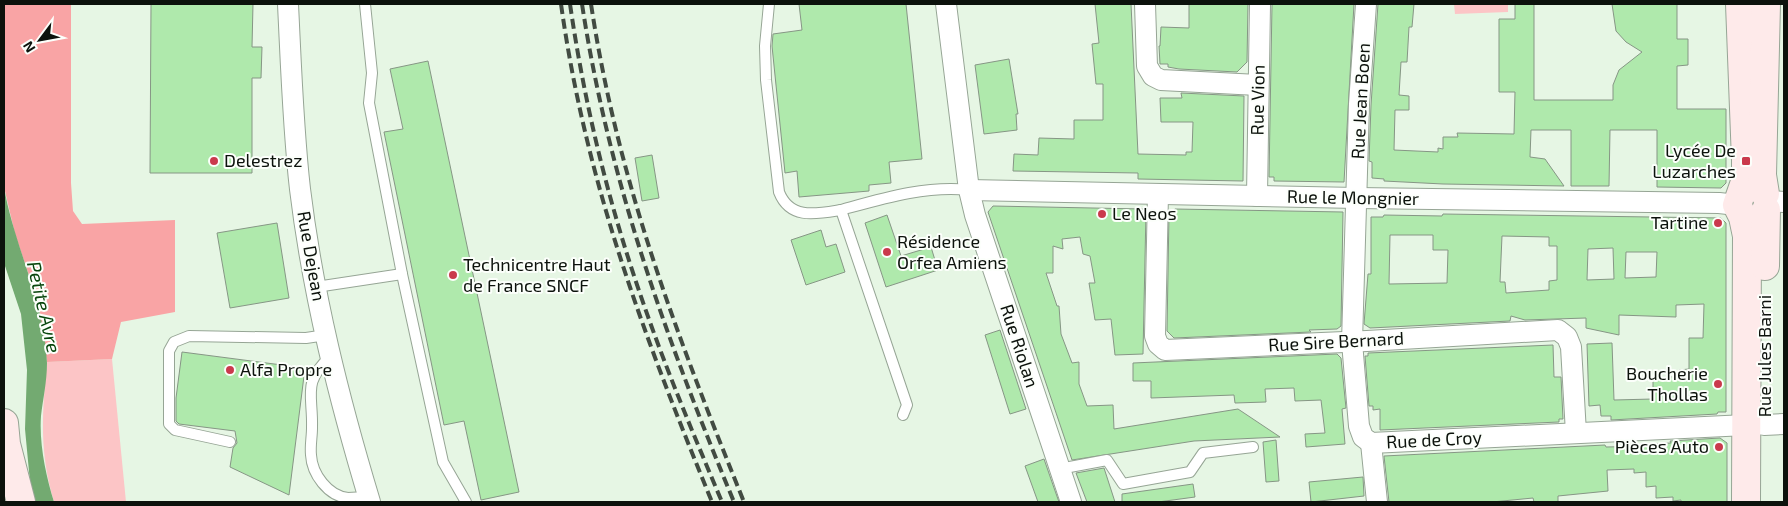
<svg xmlns="http://www.w3.org/2000/svg" width="1788" height="506" font-family="'Exo 2',sans-serif">
<style>
.green{fill:#fcc5c6}
.forest{fill:#f9a4a5}
.water{fill:#73aa71}
.building{fill:#afe9ac;stroke:#869685;fill-rule:evenodd}
.lines{fill:none;stroke-linecap:round;stroke-linejoin:round}
.lane-casing{stroke:#96a595;stroke-width:12}
.street-casing{stroke:#96a595;stroke-width:22}
.secondary-casing{stroke:#96a595;stroke-width:30}
.lane{stroke:#fff;stroke-width:10}
.street{stroke:#fff;stroke-width:20}
.secondary{stroke:#feeaea;stroke-width:28}
.rail{stroke:#424b42;stroke-width:4;stroke-dasharray:10 5;stroke-linecap:butt}
.poi-dot{fill:#ca3a4c;stroke:#fcfffb;stroke-width:2}
.labels{text-anchor:middle;stroke-width:4;stroke-linejoin:round;paint-order:stroke}
.street-label{font-size:18px;fill:#0c120c;stroke:#fcfffb}
.poi-label{font-size:18px;fill:#0c120c;stroke:#fcfffb;text-anchor:start}
.water-label{font-size:19px;font-style:italic;fill:#08460d;stroke:#fcfffb}
</style>
<rect width="100%" height="100%" fill="#e6f6e4"/>
<g class="green">
<polygon points="1454,4 1508,4 1508,12 1455,14"/>
<path d="M112,359l14,143h-72c-15,-50 -12,-89 -7,-140z"/>
</g>
<polygon class="forest" points="4,4 71,4 71,183 73,211 82,224 175,220 175,312 121,322 112,359 47,362 38,302 15,234 4,187"/>
<path class="water" d="M4,187c10,59 41,115 43,176 0,18 -4,36 -6,53 -2,28 5,60 13,86h-19l-5,-20 -5,-53 2,-59 -6,-56 -17,-51z"/>
<g class="building">
<polygon points="151,4 253,4 252,47 262,47 261,78 252,78 252,173 150,173"/>
<polygon points="799,4 906,4 922,159 889,162 891,183 869,185 869,191 799,197 797,171 785,173 772,46 773,34 802,30"/>
<polygon points="1095,4 1131,4 1138,154 1186,155 1186,152 1192,152 1193,122 1161,122 1160,98 1182,98 1181,93 1244,96 1243,181 1138,179 1138,173 1013,171 1014,154 1038,155 1039,138 1074,139 1074,120 1103,120 1103,84 1096,84 1092,44 1099,43"/>
<polygon points="1189,4 1248,4 1247,62 1237,72 1179,69 1168,67 1168,64 1160,64 1159,46 1160,46 1161,27 1189,28"/>
<polygon points="1272,4 1354,4 1344,182 1274,181 1274,177 1269,177"/>
<polygon points="1378,4 1414,4 1412,27 1409,27 1407,62 1401,62 1399,95 1409,96 1409,110 1395,110 1394,150 1438,152 1438,148 1443,149 1443,137 1458,137 1457,133 1514,134 1515,92 1499,92 1499,19 1515,19 1515,4 1534,4 1534,100 1613,100 1613,85 1619,70 1642,52 1626,42 1616,31 1612,4 1677,4 1677,39 1688,39 1688,65 1677,66 1677,109 1726,109 1726,183 1721,188 1657,187 1657,130 1610,130 1609,186 1571,186 1571,130 1531,130 1530,157 1545,159 1564,186 1443,184 1384,181 1384,179 1372,178 1372,162 1369,161 1371,105"/>
<polygon points="1009,59 1018,114 1016,114 1017,130 984,134 975,65"/>
<polygon points="428,61 519,492 481,500 464,421 444,425 384,132 403,129 390,69"/>
<polygon points="652,155 659,198 642,201 635,158"/>
<polygon points="993,206 1143,209 1146,211 1143,354 1115,355 1111,319 1095,320 1089,283 1095,283 1090,256 1083,254 1080,237 1062,239 1063,249 1053,246 1053,273 1046,273 1057,306 1059,306 1061,334 1072,363 1079,362 1079,384 1087,406 1113,405 1114,429 1238,409 1280,437 1194,441 1072,460 988,212"/>
<polygon points="1175,209 1343,212 1341,326 1337,329 1309,330 1311,332 1174,338 1167,331 1169,214"/>
<path d="M1443,214l278,4 5,5v189h-8l-1,2 -106,6v-4h-10l-1,-11 -11,1 -2,-62 25,-1 2,57 39,-1v-20l26,-3v-6l10,-1v-31h14l1,-34 -28,1v12l-57,-2v20l-33,-7v-10l-61,2 -14,-4 -1,5 -140,7 -6,-4 4,-50h3v-57h12l1,-2 58,1zM1390,235h43v15h15l-1,33 -58,1zM1502,236l47,1v9h8v34l-8,1v9l-43,3 -1,-11h-5zM1613,248l1,31 -27,1 1,-31zM1626,252h31l-1,25 -31,1z"/>
<polygon points="887,215 901,256 931,247 938,270 886,287 865,223"/>
<polygon points="277,223 289,298 230,308 217,233"/>
<polygon points="821,230 826,247 836,244 845,272 806,285 791,240"/>
<polygon points="1000,330 1026,409 1010,414 985,335"/>
<polygon points="1553,345 1554,377 1561,377 1563,419 1559,419 1559,422 1380,430 1380,409 1373,410 1373,406 1369,406 1365,356 1368,356 1368,353"/>
<polygon points="182,352 305,368 289,495 230,467 233,448 237,443 235,431 179,424 176,421 176,398"/>
<polygon points="1337,354 1341,358 1346,408 1342,409 1345,444 1306,447 1305,434 1325,433 1321,400 1295,401 1294,388 1265,389 1266,402 1235,403 1234,395 1151,398 1151,381 1133,381 1133,363"/>
<polygon points="1720,438 1727,443 1727,502 1681,502 1681,500 1673,501 1673,497 1656,498 1656,486 1646,487 1646,472 1634,473 1634,469 1607,470 1608,491 1558,496 1558,502 1534,502 1533,498 1492,502 1389,502 1384,456 1605,445 1606,447 1652,446 1651,444 1671,443 1670,441"/>
<polygon points="1276,440 1279,481 1266,482 1263,442"/>
<polygon points="1044,459 1053,485 1059,502 1038,502 1025,466"/>
<polygon points="1104,468 1115,502 1087,502 1076,473"/>
<polygon points="1363,477 1364,496 1311,502 1309,482"/>
<polygon points="1193,484 1195,497 1158,502 1122,502 1122,494"/>
</g>
<g class="lines">
<g class="lane-casing">
<g id="lane">
<polyline points="365,4 372,73 369,103 402,274 443,462 466,502"/>
<path d="M769,4l-4,42 1,34 13,112c11,28 37,22 62,18"/>
<polyline points="316,287 402,274"/>
<path d="M330,357c-28,26 -17,37 -18,71 0,9 -2,18 -1,27 1,19 17,41 37,43 7,0 14,-1 20,-2"/>
<path d="M903,415l4,-10 -66,-195c40,-11 85,-25 128,-20"/>
<polyline points="230,442 175,430 169,424 169,351 174,342 189,336 306,338 326,335"/>
<polyline points="1059,469 1107,460 1123,484 1190,472 1203,453 1253,447"/>
</g>
</g>
<g class="street-casing">
<g id="street">
<path d="M288,4c3,61 5,124 12,185 13,107 39,210 70,313"/>
<polyline points="946,4 969,190 975,215 1071,502"/>
<polyline points="1145,4 1147,66 1153,76 1161,80 1258,85"/>
<polyline points="1366,4 1359,104 1352,342 1359,426 1363,437 1371,443 1746,425"/>
<polyline points="969,190 1357,198 1719,203 1737,205"/>
<polyline points="1158,194 1155,336 1158,344 1165,350 1367,341 1558,330 1567,337 1571,347 1576,433"/>
<polyline points="1257,196 1260,4"/>
<polyline points="1768,201 1784,202"/>
<polyline points="1764,425 1784,424"/>
<polyline points="1371,443 1377,502"/>
</g>
</g>
<g class="secondary-casing">
<g id="secondary">
<polyline points="1740,4 1746,161 1746,179 1737,205 1743,217 1747,236 1746,502"/>
<polyline points="1765,194 1762,175 1766,4"/>
<polyline points="1765,266 1766,210"/>
<polyline points="4,423 6,444 21,502"/>
</g>
</g>
<use href="#lane" class="lane"/>
<use href="#street" class="street"/>
<use href="#secondary" class="secondary"/>
<g class="rail">
<path d="M561,4c25,179 83,332 151,498"/>
<path d="M570,4c15,104 40,205 75,304 23,66 50,130 77,194"/>
<path d="M582,4c27,177 84,334 152,498"/>
<path d="M591,4c27,178 86,332 153,498"/>
</g>
</g>
<g class="poi-dot">
<circle cx="214" cy="161" r="5"/>
<rect x="1741" y="156" width="10" height="10" rx="2.5"/>
<circle cx="1102" cy="214" r="5"/>
<circle cx="1718" cy="223" r="5"/>
<circle cx="887" cy="252" r="5"/>
<circle cx="453" cy="275" r="5"/>
<circle cx="230" cy="370" r="5"/>
<circle cx="1718" cy="384" r="5"/>
<circle cx="1719" cy="447" r="5"/>
</g>
<g class="labels">
<g class="street-label">
<text transform="translate(1258 100) rotate(-89)" y="6">Rue Vion</text>
<text transform="translate(1361 101) rotate(-87)" y="6">Rue Jean Boen</text>
<text transform="translate(1353 198) rotate(1)" y="6">Rue le Mongnier</text>
<text transform="translate(311 256) rotate(80)" y="6">Rue Dejean</text>
<text transform="translate(1336 342) rotate(-3)" y="6">Rue Sire Bernard</text>
<text transform="translate(1019 346) rotate(72)" y="6">Rue Riolan</text>
<text transform="translate(1765 356) rotate(-90)" y="6">Rue Jules Barni</text>
<text transform="translate(1434 440) rotate(-3)" y="6">Rue de Croy</text>
</g>
<g class="poi-label">
<text x="1736" y="157" text-anchor="end">Lycée De<tspan x="1736" dy="21">Luzarches</tspan></text>
<text x="224" y="167">Delestrez</text>
<text x="1112" y="220">Le Neos</text>
<text x="1708" y="229" text-anchor="end">Tartine</text>
<text x="897" y="248">Résidence<tspan x="897" dy="21">Orfea Amiens</tspan></text>
<text x="463" y="271">Technicentre Haut<tspan x="463" dy="21">de France SNCF</tspan></text>
<text x="240" y="376">Alfa Propre</text>
<text x="1708" y="380" text-anchor="end">Boucherie<tspan x="1708" dy="21">Thollas</tspan></text>
<text x="1709" y="453" text-anchor="end">Pièces Auto</text>
</g>
<g class="water-label">
<text transform="translate(44 307) rotate(77)" y="7">Petite Avre</text>
</g>
</g>
<rect width="1788" height="506" fill="none" stroke="#0c120c" stroke-width="10"/>
<g transform="translate(40 40) rotate(238)" stroke="#fcfffb" stroke-width="4" paint-order="stroke">
<path d="M0-4L9 19L0 12L-9 19Z" fill="#0c120c"/>
<text y="-8" font-size="14" font-weight="bold" text-anchor="middle" fill="#0c120c">N</text>
</g>
</svg>
